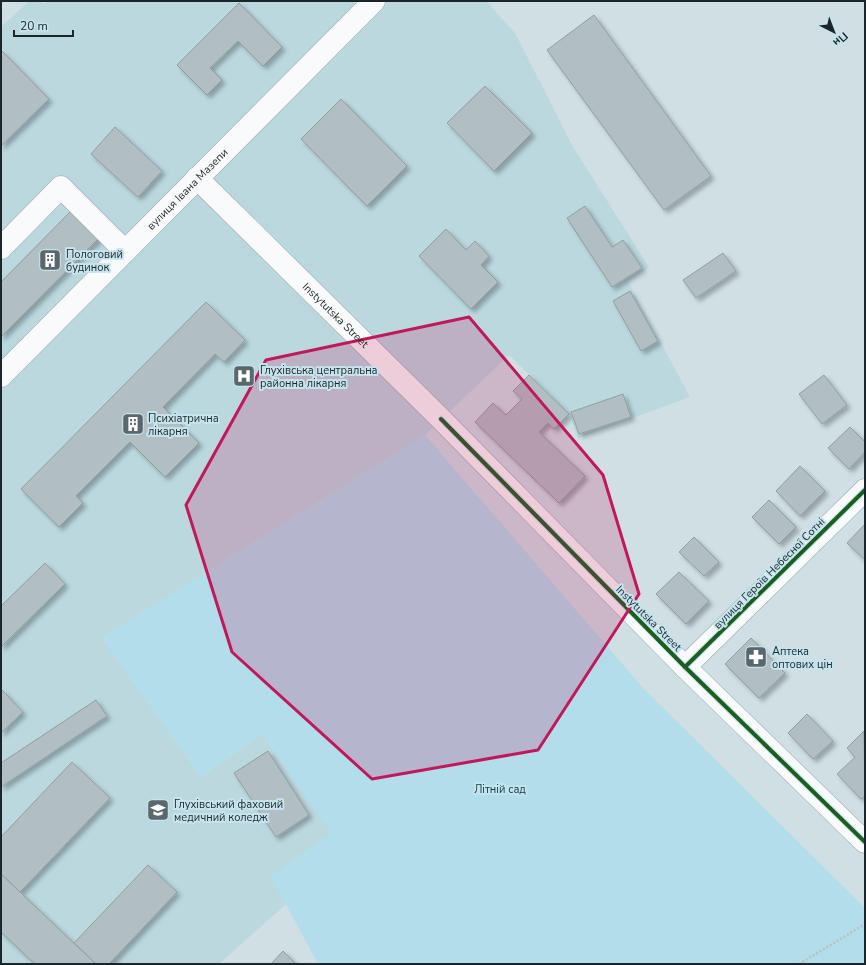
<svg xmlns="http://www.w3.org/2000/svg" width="866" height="965" font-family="'Nunito Sans',sans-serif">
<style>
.built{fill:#bbd8df}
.green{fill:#b2ddea}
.building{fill:#b2bfc2;stroke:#919ea1;filter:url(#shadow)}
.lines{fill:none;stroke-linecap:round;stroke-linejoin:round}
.minor-casing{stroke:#9ba7ab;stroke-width:23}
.path{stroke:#bbc0c1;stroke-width:2.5;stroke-dasharray:2 2;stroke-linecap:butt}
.minor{stroke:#f8fafb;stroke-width:22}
.cycleway-casing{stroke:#c6e4ed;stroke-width:6}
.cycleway{stroke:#1b5e20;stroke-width:4}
.marked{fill:#c2185b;fill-opacity:0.2;stroke:#c2185b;stroke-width:3;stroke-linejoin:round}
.labels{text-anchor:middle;stroke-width:4;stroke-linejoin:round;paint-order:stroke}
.street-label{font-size:11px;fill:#1b262a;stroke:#c6e4ed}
.poi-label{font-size:11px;fill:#1b262a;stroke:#c6e4ed;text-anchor:start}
.park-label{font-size:11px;fill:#0a414d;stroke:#c6e4ed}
</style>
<defs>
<filter id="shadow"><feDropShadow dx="3.5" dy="3.5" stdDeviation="2" flood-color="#0004"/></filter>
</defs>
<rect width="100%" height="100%" fill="#cfdfe4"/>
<polygon class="built" points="29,1 41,1 44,4 48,1 486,1 515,33 573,147 649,267 628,282 690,397 578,438 569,413 509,355 425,435 102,638 201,777 262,734 332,833 271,876 286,904 219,964 1,964 1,27"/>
<polygon class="green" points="425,435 644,689 865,908 865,964 318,964 271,876 331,833 262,734 201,777 102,638"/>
<g class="building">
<polygon points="239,3 282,47 263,66 238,41 210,68 222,80 207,95 177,65"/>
<polygon points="594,15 711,176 664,210 547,50"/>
<polygon points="2,51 49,99 1,146 1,52"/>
<polygon points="485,86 532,133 494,171 447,123"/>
<polygon points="341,99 407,166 367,206 301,139"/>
<polygon points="115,127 162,171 138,197 91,154"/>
<polygon points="585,206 612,247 623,240 642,268 612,287 567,218"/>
<polygon points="71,211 99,238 1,337 1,282"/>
<polygon points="446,229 466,250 475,241 489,256 481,265 498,282 471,309 419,256"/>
<polygon points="723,253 736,271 696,298 683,280"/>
<polygon points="630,291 658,341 641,351 613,301"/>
<polygon points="206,302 245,340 224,362 215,354 163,407 199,443 165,477 130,442 76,496 83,503 59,527 21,489"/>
<polygon points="529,375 569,414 554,429 548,423 539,432 585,476 559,503 475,422 493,403 506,415 522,399 513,391"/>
<polygon points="824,375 847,405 822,424 799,394"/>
<polygon points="623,394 631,417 579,434 571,412"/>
<polygon points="850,427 865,442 865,452 849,469 828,448"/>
<polygon points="800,466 825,491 800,516 776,491"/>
<polygon points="769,500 796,527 779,544 752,517"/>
<polygon points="865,524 865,560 847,543"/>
<polygon points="694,537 719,562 704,576 679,552"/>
<polygon points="45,563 65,584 1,647 1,606"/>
<polygon points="679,572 709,601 686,624 656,594"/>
<polygon points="751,638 785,673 759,698 725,664"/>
<polygon points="1,689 23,712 1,733"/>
<polygon points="96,700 107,716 1,787 1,763"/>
<polygon points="807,714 833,741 813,759 788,733"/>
<polygon points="864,731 865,796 861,799 837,774 855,757 847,748"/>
<polygon points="268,751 309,815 276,837 234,773"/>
<polygon points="72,762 110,798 20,892 1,874 1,837"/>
<polygon points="148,865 177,892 109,964 96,964 74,943"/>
<polygon points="1,874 96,964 35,964 1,932"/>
<polygon points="283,951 296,964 271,964"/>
</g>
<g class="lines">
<g class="minor-casing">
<g id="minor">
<path id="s1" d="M197,178l244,241 244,248 180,175"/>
<polyline points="1,248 61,187 125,251"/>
<path id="s2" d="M1,376l373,-375"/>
<polyline points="685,667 865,490"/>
</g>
</g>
<polyline class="path" points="799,964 865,924"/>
<use href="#minor" class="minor"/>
<g class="cycleway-casing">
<g id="cycleway">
<polyline points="441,419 685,667 865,842"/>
<polyline points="685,667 865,490"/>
</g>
</g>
<use href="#cycleway" class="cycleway"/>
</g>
<path class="marked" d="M469,317l134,158 36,119 -101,156 -166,29 -140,-127 -46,-147 80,-145z"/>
<defs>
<g id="building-square" transform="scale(1.15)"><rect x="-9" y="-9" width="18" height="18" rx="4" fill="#5a676b" stroke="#c6e4ed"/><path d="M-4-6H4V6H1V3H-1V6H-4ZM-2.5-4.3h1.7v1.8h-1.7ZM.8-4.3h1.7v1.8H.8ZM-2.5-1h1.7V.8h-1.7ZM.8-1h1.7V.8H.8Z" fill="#fff"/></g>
<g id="hospital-square" transform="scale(1.15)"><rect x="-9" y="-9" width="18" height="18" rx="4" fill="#5a676b" stroke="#c6e4ed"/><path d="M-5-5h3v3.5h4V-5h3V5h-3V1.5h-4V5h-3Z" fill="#fff"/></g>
<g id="pharmacy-square" transform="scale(1.15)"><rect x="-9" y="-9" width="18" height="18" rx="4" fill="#5a676b" stroke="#c6e4ed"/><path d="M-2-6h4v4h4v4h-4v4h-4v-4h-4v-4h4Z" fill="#fff"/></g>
<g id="university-square" transform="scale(1.15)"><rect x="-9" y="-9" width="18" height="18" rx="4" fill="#5a676b" stroke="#c6e4ed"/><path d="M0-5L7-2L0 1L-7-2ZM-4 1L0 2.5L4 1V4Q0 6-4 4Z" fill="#fff"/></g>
</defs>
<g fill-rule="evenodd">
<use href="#building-square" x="50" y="260"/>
<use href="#hospital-square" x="244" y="376"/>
<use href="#building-square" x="133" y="424"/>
<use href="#pharmacy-square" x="756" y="657"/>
<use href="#university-square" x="158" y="810"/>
</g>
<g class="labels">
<g class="street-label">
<text dy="4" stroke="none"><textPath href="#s2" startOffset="264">вулиця Івана Мазепи</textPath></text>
<text dy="4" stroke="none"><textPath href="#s1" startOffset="195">Instytutska Street</textPath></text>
<text transform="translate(769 573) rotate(-45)" y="4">вулиця Героїв Небесної Сотні</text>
<text transform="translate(649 618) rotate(45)" y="4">Instytutska Street</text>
</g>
<g class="poi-label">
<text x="66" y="258">Пологовий<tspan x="66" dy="13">будинок</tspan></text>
<text x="260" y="374">Глухівська центральна<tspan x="260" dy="13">районна лікарня</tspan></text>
<text x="148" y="422">Психіатрична<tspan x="148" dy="13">лікарня</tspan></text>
<text x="772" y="655">Аптека<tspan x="772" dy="13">оптових цін</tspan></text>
<text x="174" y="808">Глухівський фаховий<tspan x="174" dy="13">медичний коледж</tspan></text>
</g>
<g class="park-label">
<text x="500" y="793">Літній сад</text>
</g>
</g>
<rect width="866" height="965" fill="none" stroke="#1b262a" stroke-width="4"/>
<g transform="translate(834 32) rotate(138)" stroke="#c6e4ed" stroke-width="3" paint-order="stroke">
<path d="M0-3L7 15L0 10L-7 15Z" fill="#1b262a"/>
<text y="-6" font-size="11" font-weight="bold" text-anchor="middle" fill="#1b262a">Пн</text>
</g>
<path d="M14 30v6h59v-6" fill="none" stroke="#1b262a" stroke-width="2"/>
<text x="20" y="30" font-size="12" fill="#1b262a" stroke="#c6e4ed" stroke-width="3" paint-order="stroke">20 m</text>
</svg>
